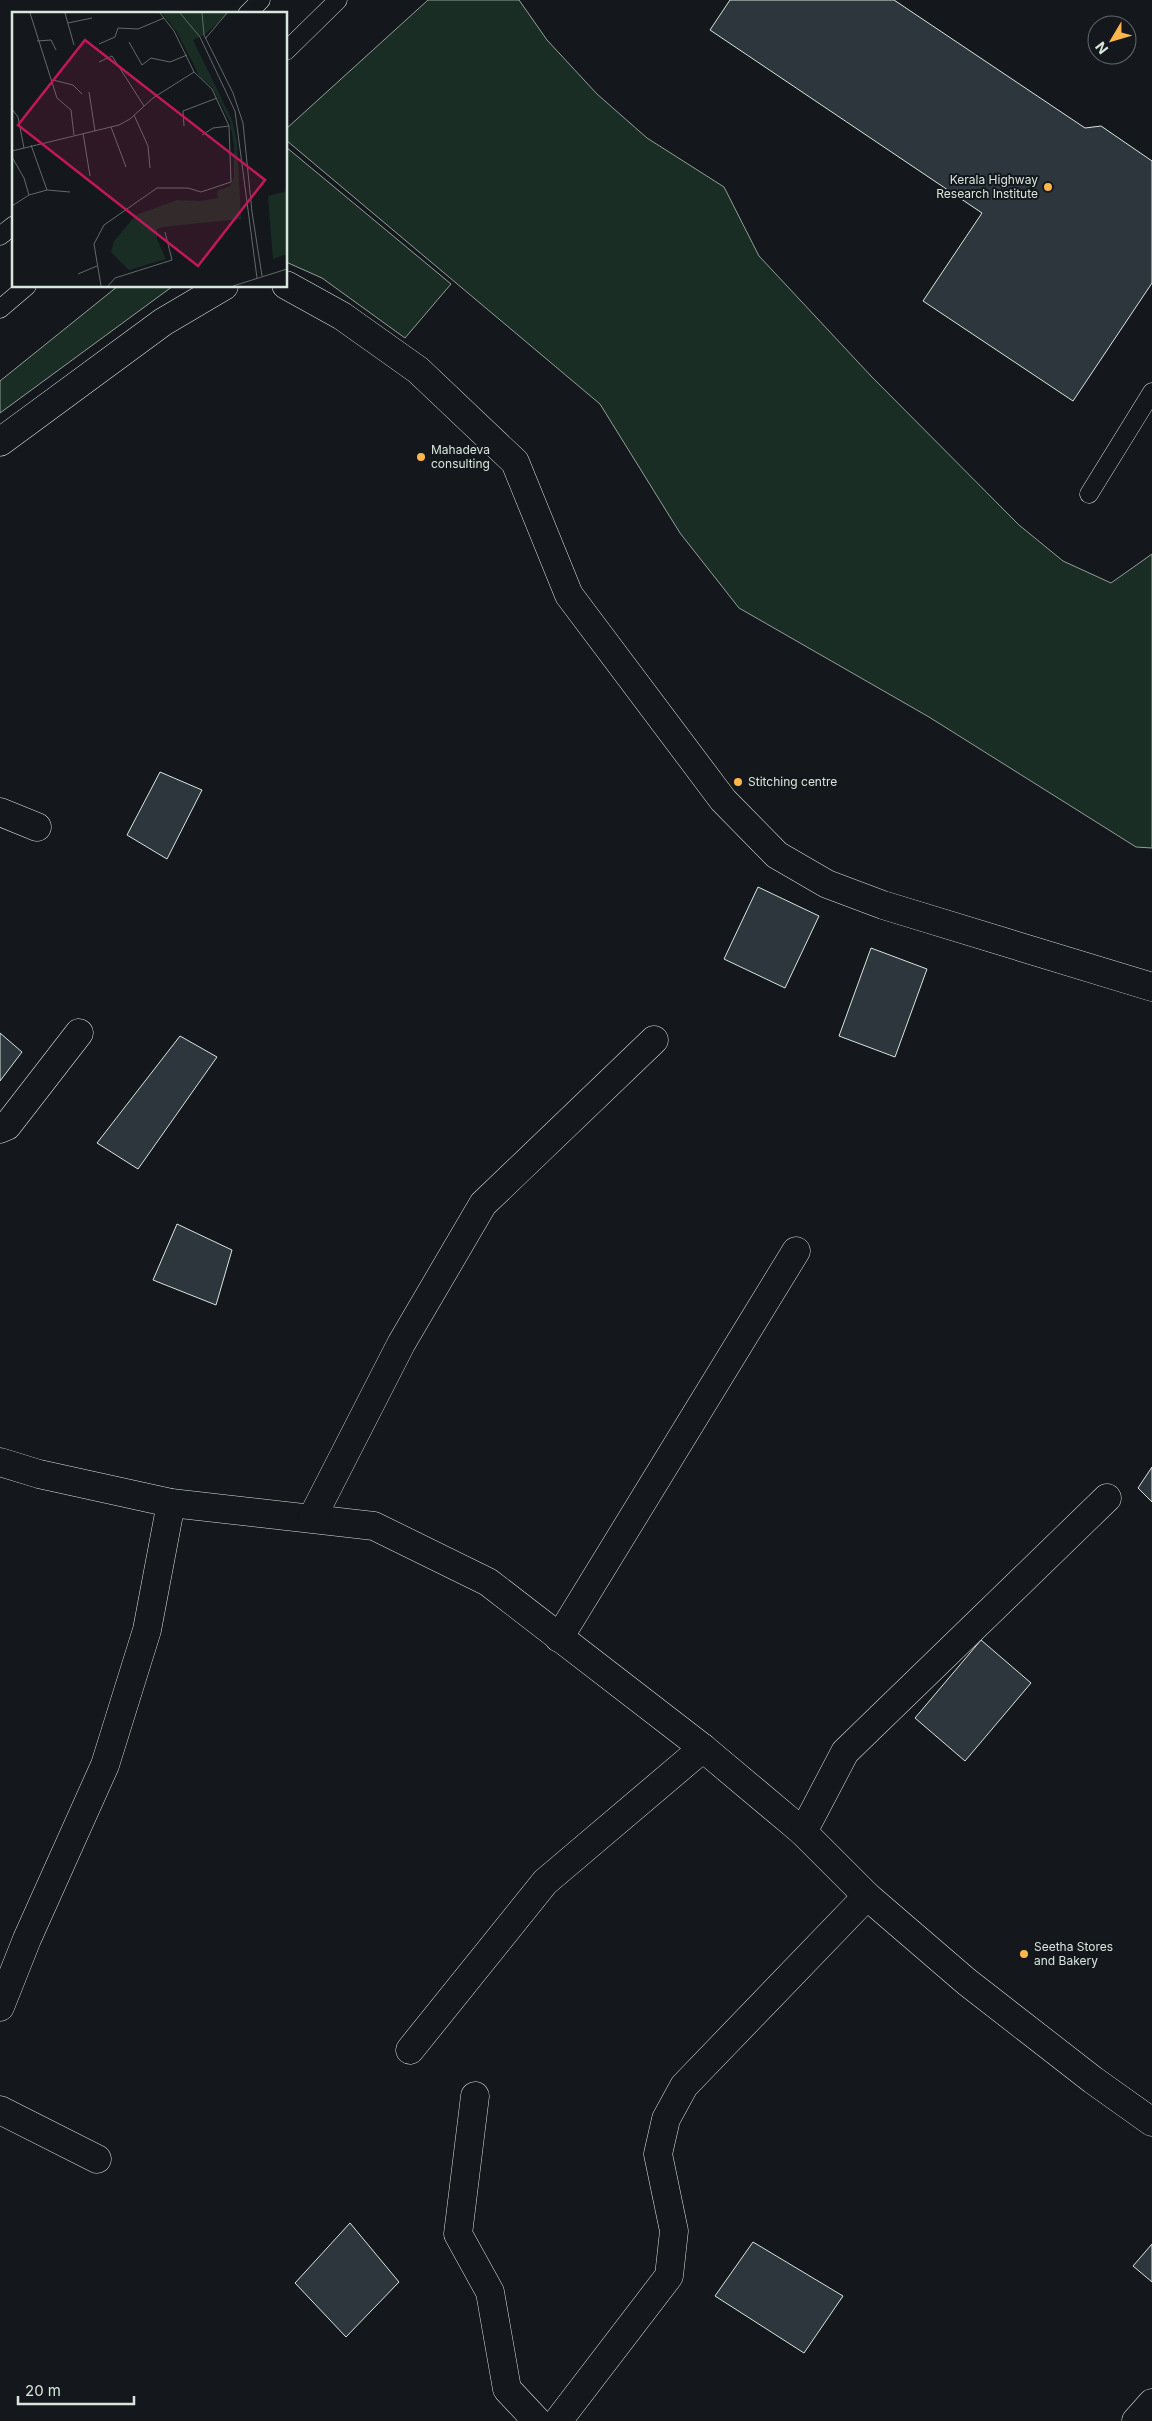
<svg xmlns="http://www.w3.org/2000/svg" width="1152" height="2421" font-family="Inter,sans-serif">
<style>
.green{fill:#1a2d24;stroke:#939e99}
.building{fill:#2c363c;stroke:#d8e6dc}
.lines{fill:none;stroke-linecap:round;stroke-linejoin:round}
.service-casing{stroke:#d8e6dc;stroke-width:19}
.minor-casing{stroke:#d8e6dc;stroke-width:29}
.service{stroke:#14181c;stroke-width:18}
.minor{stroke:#14181c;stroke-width:28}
.poi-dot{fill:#ffb74d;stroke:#14181c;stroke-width:2}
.labels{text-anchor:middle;stroke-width:4;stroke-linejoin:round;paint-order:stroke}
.poi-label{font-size:12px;fill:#d8e6dc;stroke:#14181c;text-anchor:start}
.inset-road{fill:none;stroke:#626a69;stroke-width:1}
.view{fill:#c2185b;fill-opacity:0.15;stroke:#c2185b;stroke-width:2.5}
.inset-edge{fill:none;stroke:#d8e6dc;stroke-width:2.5}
</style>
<rect width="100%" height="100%" fill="#14181c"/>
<g class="green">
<polygon points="428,0 519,0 547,40 597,94 647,138 724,187 759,256 871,376 1019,525 1063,561 1111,583 1152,554 1152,848 1136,847 929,717 739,608 680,533 600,404 286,140 286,129"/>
<polygon points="286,147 451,284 405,338 322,278 286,262"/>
<polygon points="118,286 173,286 0,413 0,381"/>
</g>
<g class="building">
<polygon points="730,0 894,0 1085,128 1101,126 1152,161 1152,283 1073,401 923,301 982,213 710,30"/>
<polygon points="160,772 202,790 167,859 127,835"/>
<polygon points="758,887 819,916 785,988 724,959"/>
<polygon points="871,948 927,969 895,1057 839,1036"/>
<polygon points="0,1033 22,1052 0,1081"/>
<polygon points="180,1036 217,1057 138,1169 97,1143"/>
<polygon points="177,1224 232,1250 216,1305 153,1280"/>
<polygon points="1152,1467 1152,1502 1138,1488"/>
<polygon points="981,1640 1031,1683 965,1761 915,1718"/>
<polygon points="350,2223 399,2282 346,2337 295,2283"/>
<polygon points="753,2242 843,2296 804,2353 715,2296"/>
<polygon points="1152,2244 1152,2282 1133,2266"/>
</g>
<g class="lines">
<g class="service-casing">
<g id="service">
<polyline points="247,14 261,0"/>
<polyline points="286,51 338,0"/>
<polyline points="0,236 14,225"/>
<polyline points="0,309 27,286"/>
<polyline points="1089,494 1152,392"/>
</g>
</g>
<g class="minor-casing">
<g id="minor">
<polyline points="286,285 342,316 418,370 515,462 569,595 723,800 777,855 827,884 883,905 1152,987"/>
<polyline points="0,442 163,322 224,286"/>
<polyline points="0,812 37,827"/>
<polyline points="0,1129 7,1126 79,1033"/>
<polyline points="0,1462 39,1474 171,1503 374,1526 488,1582 703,1748 803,1832 867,1896 967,1982 1093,2080 1152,2122"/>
<polyline points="312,1518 401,1344 483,1204 654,1040"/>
<polyline points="559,1638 796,1251"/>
<polyline points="803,1832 845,1752 1107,1498"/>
<polyline points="0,2007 27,1939 105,1765 147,1630 171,1503"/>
<polyline points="410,2050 545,1882 703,1748"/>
<polyline points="475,2096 458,2234 490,2292 507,2389 537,2421"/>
<polyline points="0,2110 97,2159"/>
<polyline points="558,2421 669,2276 674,2231 658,2154 666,2119 684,2086 867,1896"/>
<polyline points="1136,2421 1152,2403"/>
</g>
</g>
<use href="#service" class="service"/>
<use href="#minor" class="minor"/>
</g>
<g class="poi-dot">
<circle cx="1048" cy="187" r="5"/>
<circle cx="421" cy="457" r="5"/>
<circle cx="738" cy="782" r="5"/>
<circle cx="1024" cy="1954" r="5"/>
</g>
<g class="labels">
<g class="poi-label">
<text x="1038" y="184" text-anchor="end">Kerala Highway<tspan x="1038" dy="14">Research Institute</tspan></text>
<text x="431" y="454">Mahadeva<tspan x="431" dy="14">consulting</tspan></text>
<text x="748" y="786">Stitching centre</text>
<text x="1034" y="1951">Seetha Stores<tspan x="1034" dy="14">and Bakery</tspan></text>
</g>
</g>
<g transform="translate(12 12)">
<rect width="275" height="275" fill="#14181c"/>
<path d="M150,1h67l-25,22 -11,5 39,80 5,22 4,77 -79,8 -5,2v10l9,20 -37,11 -18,-18 3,-11 22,-26 41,-15 23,1 18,-3 -1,-7 13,-5 4,-9v-32l-4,-23 -18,-35 -12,-10 -23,-45zM275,179v63l-14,5 -5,-63z" fill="#1a2d24"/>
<path class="inset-road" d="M18,1l27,85 14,12 3,25M53,1l9,32M168,1l20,24 35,74 22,167M190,1l2,22 29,58 10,30 9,89 10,64M56,11l24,-5M193,27l22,-26M25,29l14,-1 5,10M117,30l13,23 9,-7 19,4 17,-7M87,32l16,-7 3,-9 20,1 26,-11M87,50l13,-6 32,50M41,68l20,5 9,9M77,80l6,39M0,97l6,8 6,31M122,103l14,31 2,22M172,114l-1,-15 34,-13M99,115l15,40M71,121l7,43M190,123l11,-7 16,-2M0,139l107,-26 11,-6 23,-21 41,-26 -20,-41 -14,-18M0,145l12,21 5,17M35,178l23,2M0,194l17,-11 18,-5 -16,-45M66,262l19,-8M89,274l-7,-42 10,-19 53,-37h31l13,4 30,-10 -2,-56 -17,-37 -18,-17M96,274l7,-8 57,-18 -7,-28M221,274l54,-17"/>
<path class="view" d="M73,28l180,140 -67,86 -180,-141z"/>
<rect width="275" height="275" class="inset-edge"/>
</g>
<g transform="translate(1112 40) rotate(232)"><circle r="24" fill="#14181c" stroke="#626a69"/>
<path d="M0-4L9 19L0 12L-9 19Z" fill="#ffb74d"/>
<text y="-8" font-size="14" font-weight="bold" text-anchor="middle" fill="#d8e6dc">N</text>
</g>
<path d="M18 2396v8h116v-8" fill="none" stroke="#d8e6dc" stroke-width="2.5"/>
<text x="25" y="2396" font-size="15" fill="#d8e6dc" stroke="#14181c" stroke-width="4" paint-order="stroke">20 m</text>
</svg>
